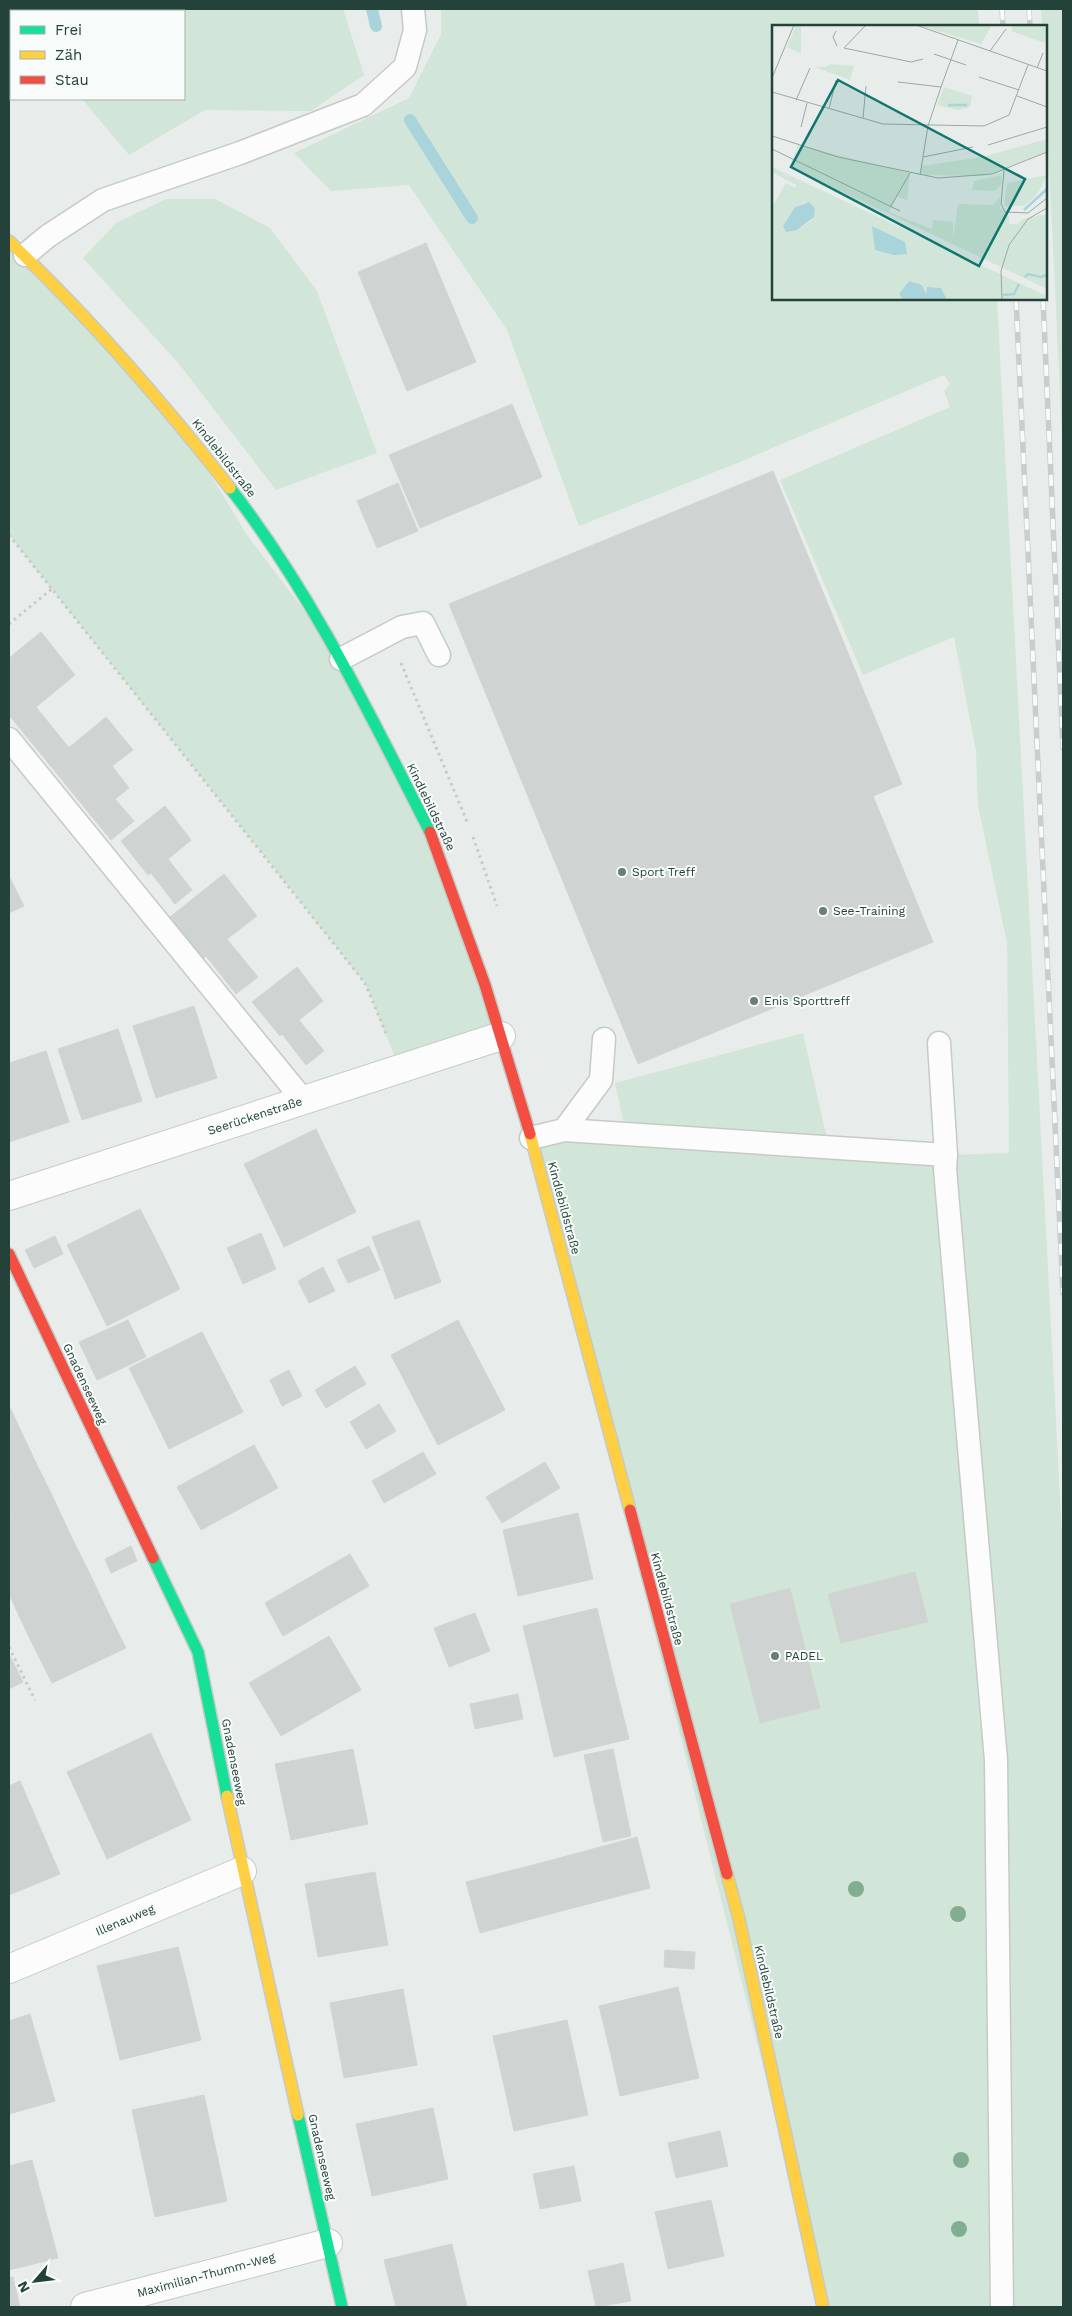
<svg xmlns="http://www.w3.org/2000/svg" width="1072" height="2316" font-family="'Work Sans',sans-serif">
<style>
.green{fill:#d1e6d8}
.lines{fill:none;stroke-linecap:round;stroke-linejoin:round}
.stream{stroke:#a9d4db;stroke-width:12}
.building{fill:#cfd4d2;stroke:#d1d6d4}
.lane-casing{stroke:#c5cac8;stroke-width:25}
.street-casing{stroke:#c5cac8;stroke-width:30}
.fast-casing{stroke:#c3cbc8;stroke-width:14}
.slow-casing{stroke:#c3cbc8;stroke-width:14}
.jam-casing{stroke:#c3cbc8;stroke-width:14}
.path{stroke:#c3ccca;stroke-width:3;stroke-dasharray:2.5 4;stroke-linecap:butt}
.lane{stroke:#fcfcfc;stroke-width:22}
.street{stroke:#fcfcfc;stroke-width:28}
.fast{stroke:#16e098;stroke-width:11}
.slow{stroke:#ffcf43;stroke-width:11}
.jam{stroke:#f24e42;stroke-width:11}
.rail-casing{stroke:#c9cdcc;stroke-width:5.5}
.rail{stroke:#f7fbf9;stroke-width:4;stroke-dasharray:11;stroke-linecap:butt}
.tree{fill:#81ae93}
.poi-dot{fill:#697e78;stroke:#f7fbf9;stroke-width:2}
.labels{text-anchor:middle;stroke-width:4;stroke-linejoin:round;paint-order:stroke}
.street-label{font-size:12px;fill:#24423a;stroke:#f7fbf9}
.poi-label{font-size:12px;fill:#24423a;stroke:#f7fbf9;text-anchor:start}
.inset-river{fill:none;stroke:#a9d4db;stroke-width:2.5}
.inset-road{fill:none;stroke:#9aa9a4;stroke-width:1}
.view{fill:#0f766e;fill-opacity:0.15;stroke:#0f766e;stroke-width:2.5}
.inset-edge{fill:none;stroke:#24423a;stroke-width:2.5}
</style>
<rect width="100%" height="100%" fill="#e8edeb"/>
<g class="green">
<polygon points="9,9 343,9 364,75 311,111 205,110 129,155 82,99 184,99 184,11 11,11 11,14"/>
<polygon points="441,9 978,9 979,26 773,26 773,299 997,299 1063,1554 1063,2307 823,2307 531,1138 626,1133 615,1083 803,1033 829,1147 946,1155 1009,1153 1007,943 978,806 976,751 954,637 863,675 780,480 950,407 944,391 950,384 944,375 740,462 579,526 507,330 409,185 331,191 294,153 409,98 441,34"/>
<polygon points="1041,9 1063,9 1063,455 1046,104 1046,26 1042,26"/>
<polygon points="166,199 215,199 270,228 317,291 377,453 276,490 179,364 83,258 116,223"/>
<polygon points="9,242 177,420 247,535 341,659 435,842 501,1036 400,1069 365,983 9,535"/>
</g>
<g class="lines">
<g class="stream">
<polyline points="372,9 376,26"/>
<polyline points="410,120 472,218"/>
</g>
</g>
<g class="building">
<polygon points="426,243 476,362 407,391 358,272"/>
<polygon points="512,404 542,477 420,528 389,455"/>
<polygon points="773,471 902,784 873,796 933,942 638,1064 449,604"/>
<polygon points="398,483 418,531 377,548 357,501"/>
<polygon points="41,632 75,675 36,707 69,748 49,764 9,715 9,658"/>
<polygon points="106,717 133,750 112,766 129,788 115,799 134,821 111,840 49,764"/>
<polygon points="165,806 191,840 168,859 192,890 175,904 151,873 148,875 121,841"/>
<polygon points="224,874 257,916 227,939 258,977 236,994 206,956 203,959 170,917"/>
<polygon points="9,876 24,906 9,913"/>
<polygon points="297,967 323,1001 299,1020 324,1051 306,1065 282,1034 280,1036 252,1002"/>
<polygon points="194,1006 217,1078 156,1098 133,1026"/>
<polygon points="118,1029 142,1101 82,1120 58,1049"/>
<polygon points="46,1051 69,1122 9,1142 9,1063"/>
<polygon points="316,1129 336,1171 264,1205 244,1164"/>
<polygon points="336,1171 356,1212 284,1247 264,1205"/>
<polygon points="140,1209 160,1248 87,1285 67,1245"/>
<polygon points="419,1220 441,1282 395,1299 372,1237"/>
<polygon points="261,1233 276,1269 243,1284 227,1248"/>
<polygon points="55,1236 63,1254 34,1268 25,1250"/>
<polygon points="369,1246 380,1270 348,1283 337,1260"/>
<polygon points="160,1248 180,1289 107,1326 87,1285"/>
<polygon points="323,1267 335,1291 309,1303 298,1281"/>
<polygon points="128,1320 146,1357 97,1380 79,1342"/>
<polygon points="458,1320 483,1368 416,1403 391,1355"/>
<polygon points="202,1332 222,1371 149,1408 129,1368"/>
<polygon points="355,1366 366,1384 326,1408 315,1390"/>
<polygon points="483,1368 505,1410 438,1445 416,1403"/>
<polygon points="289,1370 302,1396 282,1406 270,1380"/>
<polygon points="222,1371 243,1412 169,1449 149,1408"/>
<polygon points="379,1404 396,1431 366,1449 350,1422"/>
<polygon points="9,1405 18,1425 9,1429"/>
<polygon points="18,1425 35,1461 9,1474 9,1429"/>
<polygon points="254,1445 278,1488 201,1530 177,1487"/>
<polygon points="423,1452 436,1474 384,1503 372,1481"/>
<polygon points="35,1461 51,1493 9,1514 9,1474"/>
<polygon points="545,1462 560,1488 502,1523 486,1497"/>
<polygon points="51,1493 71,1536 9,1565 9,1514"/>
<polygon points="578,1513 593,1579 518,1596 503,1530"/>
<polygon points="71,1536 88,1570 14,1605 9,1594 9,1565"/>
<polygon points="131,1546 137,1561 111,1573 105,1559"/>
<polygon points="350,1554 369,1586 283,1636 265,1603"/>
<polygon points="88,1570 105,1606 31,1641 14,1605"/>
<polygon points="915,1572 928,1622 841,1643 828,1594"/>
<polygon points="790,1588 820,1708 760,1723 730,1604"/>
<polygon points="105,1606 126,1648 52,1683 31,1641"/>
<polygon points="597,1608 615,1683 541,1701 523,1626"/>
<polygon points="475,1613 490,1651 449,1667 434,1628"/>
<polygon points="329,1636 361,1690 281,1736 249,1683"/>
<polygon points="9,1654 23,1682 9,1689"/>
<polygon points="615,1683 629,1739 554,1757 541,1701"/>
<polygon points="518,1694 523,1719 475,1729 470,1704"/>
<polygon points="151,1733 191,1820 107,1859 67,1772"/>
<polygon points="353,1749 368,1824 291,1840 275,1764"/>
<polygon points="613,1749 631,1836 603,1842 584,1755"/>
<polygon points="20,1781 60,1874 9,1895 9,1786"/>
<polygon points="637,1837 650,1888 565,1910 552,1860"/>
<polygon points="552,1860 565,1910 480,1933 466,1882"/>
<polygon points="375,1872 388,1945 318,1957 305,1884"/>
<polygon points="178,1947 189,1990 108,2010 97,1966"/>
<polygon points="665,1950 695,1952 694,1969 664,1967"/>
<polygon points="678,1987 689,2036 611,2055 599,2006"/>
<polygon points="403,1989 417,2065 344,2078 330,2003"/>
<polygon points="189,1990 201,2040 120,2060 108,2010"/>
<polygon points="30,2014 55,2101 9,2114 9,2021"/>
<polygon points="567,2020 577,2065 503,2081 493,2036"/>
<polygon points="689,2036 699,2078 620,2096 611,2055"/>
<polygon points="577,2065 588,2115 514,2131 503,2081"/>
<polygon points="204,2095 227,2201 155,2217 132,2110"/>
<polygon points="433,2108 448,2179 372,2196 356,2124"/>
<polygon points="720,2131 728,2166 676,2178 668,2143"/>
<polygon points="32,2160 58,2258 9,2270 9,2166"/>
<polygon points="574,2166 581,2201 540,2209 533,2174"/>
<polygon points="711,2200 724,2256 668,2269 655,2212"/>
<polygon points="452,2244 467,2307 396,2307 384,2260"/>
<polygon points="623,2263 631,2301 596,2307 588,2271"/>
<polygon points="13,2277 20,2307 9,2307 9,2278"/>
</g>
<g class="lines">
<g class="lane-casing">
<g id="lane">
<polyline points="25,255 48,236 103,200 240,153 363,105 405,67 415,30 413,9"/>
<polyline points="341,659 402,627 423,623 439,655"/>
<polyline points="9,739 304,1101"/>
<polyline points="939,1043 946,1155 945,1169 996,1760 1002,2307"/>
<polyline points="564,1130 601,1080 604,1039"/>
<polyline points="531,1138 564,1130 946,1155"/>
</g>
</g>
<g class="street-casing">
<g id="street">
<polyline points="9,1196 501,1036"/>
<polyline points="9,1969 242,1871"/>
<polyline points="85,2307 328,2243"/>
</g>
</g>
<g class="fast-casing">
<g id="fast">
<path d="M230,488c82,105 140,227 200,344"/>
<polyline points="153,1558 198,1652 227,1796"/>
<polyline points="298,2115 342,2307"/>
</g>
</g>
<g class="slow-casing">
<g id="slow">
<path d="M9,241c80,76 153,160 221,247"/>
<polyline points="530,1134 630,1510"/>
<polyline points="227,1796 298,2115"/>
<polyline points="727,1874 739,1919 823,2307"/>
</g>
</g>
<g class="jam-casing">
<g id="jam">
<polyline points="430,832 485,985 530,1134"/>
<polyline points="9,1254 153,1558"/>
<polyline points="630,1510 727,1874"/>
</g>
</g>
<g class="path">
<polyline points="9,535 365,983 387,1036"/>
<polyline points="9,624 53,588"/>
<polyline points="401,663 468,824"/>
<polyline points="473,837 497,906"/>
<polyline points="9,1647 35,1700"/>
</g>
<use href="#lane" class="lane"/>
<use href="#street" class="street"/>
<use href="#fast" class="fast"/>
<use href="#slow" class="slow"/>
<use href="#jam" class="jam"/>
<g class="rail-casing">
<g id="rail">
<polyline points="1002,9 1003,26"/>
<polyline points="1029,9 1030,26"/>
<polyline points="1016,299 1063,1293"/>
<polyline points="1043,299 1063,748"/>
</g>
</g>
<use href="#rail" class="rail"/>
</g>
<g class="tree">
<circle cx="856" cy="1889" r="8"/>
<circle cx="958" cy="1914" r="8"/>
<circle cx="961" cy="2160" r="8"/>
<circle cx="959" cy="2229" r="8"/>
</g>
<g class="poi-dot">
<circle cx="622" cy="872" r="5"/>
<circle cx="823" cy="911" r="5"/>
<circle cx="754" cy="1001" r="5"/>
<circle cx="775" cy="1656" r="5"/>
</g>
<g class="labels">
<g class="street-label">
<text transform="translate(224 458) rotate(52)" y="4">Kindlebildstraße</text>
<text transform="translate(431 807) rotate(64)" y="4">Kindlebildstraße</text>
<text transform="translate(255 1116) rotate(-18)" y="4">Seerückenstraße</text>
<text transform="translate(564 1208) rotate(75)" y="4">Kindlebildstraße</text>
<text transform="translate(85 1384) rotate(65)" y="4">Gnadenseeweg</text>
<text transform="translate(667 1599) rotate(75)" y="4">Kindlebildstraße</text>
<text transform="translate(234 1762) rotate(79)" y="4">Gnadenseeweg</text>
<text transform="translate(125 1920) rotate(-23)" y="4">Illenauweg</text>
<text transform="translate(769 1992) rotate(77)" y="4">Kindlebildstraße</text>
<text transform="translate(322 2157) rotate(77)" y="4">Gnadenseeweg</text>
<text transform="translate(206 2275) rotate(-15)" y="4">Maximilian-Thumm-Weg</text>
</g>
<g class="poi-label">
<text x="632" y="876">Sport Treff</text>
<text x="833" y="915">See-Training</text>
<text x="764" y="1005">Enis Sporttreff</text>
<text x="785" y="1660">PADEL</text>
</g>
</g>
<g transform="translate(772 25)">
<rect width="275" height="275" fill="#e8edeb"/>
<path d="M24,0l5,2v27l-14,-7zM146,0h74l-11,19zM242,0h33l-2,18 -34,-12zM58,39l24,2 -4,14 -35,-13h11zM172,62l28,9 -2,11 -12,3 -21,-5zM275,114v13l-63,24 -64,-1 1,-9 61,-9zM26,120l112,28 -3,27 -10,-3 -8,15 43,17 1,-9 20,2v18l5,-36 35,1 7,-8v11l9,9v7h9l5,-5 24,-5v75l-257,-122zM0,142l275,129v4h-100l-20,-6 -18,-13 -10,13 4,6h-131v-93l14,-24 9,5 1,-3 -24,-13zM33,177l10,6 -3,12 -15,10 -14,-4 12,-19zM229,150l1,9 -7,7 -23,-1 2,-9zM275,150l-9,18 -13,13h-21l3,-23z" fill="#d1e6d8" fill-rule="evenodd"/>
<path d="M37,177l6,6 -1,9 -17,13 -11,2 -3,-6 12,-19zM100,201l33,16 2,12 -13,1 -19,-5zM137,256l13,4 4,9 1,-7 14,1 6,12h-44l-4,-6z" fill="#a9d4db"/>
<path class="inset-river" d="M176,80h19M252,185l23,-21M253,252l3,-3 13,3 6,-2M231,270l11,-1 5,-10"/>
<path class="inset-road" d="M94,0l-22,23 67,14 12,-3M144,0l131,46M64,6l-3,6 4,9M218,26l16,-22M162,29l32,11M265,43l6,-15M207,52l40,13M0,53l22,-53M126,57l43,5 17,-47M0,67l111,32 101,2 25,-11 19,-50M245,71l30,11M24,75l14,-32M57,84l7,-29M91,93l3,-32M29,102l6,-24M0,111l66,21 100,21 54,-4 55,-22M216,120l59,-18M0,124l128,62M151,132l50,-10M232,145l-3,34 4,8 23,1 19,-15M148,150l8,-49 13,-39M119,181l19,-33M230,275l-1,-29 8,-26 19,-26 19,-11"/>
<path class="view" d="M66,55l187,99 -46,87 -188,-99z"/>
<rect width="275" height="275" class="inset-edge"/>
</g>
<rect width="1072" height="2316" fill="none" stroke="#24423a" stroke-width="20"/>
<rect x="10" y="10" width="175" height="90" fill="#f7fbf9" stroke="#a3b1ad"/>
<rect x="20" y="26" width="25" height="8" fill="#16e098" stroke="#a3b1ad"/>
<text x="55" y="35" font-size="15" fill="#24423a">Frei</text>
<rect x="20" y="51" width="25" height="8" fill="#ffcf43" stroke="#a3b1ad"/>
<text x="55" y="60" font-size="15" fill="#24423a">Zäh</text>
<rect x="20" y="76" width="25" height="8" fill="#f24e42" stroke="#a3b1ad"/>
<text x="55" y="85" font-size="15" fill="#24423a">Stau</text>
<g transform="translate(35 2281) rotate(242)" stroke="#f7fbf9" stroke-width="4" paint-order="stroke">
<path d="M0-4L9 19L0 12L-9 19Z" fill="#24423a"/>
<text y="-8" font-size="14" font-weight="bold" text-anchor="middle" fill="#24423a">N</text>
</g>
</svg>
